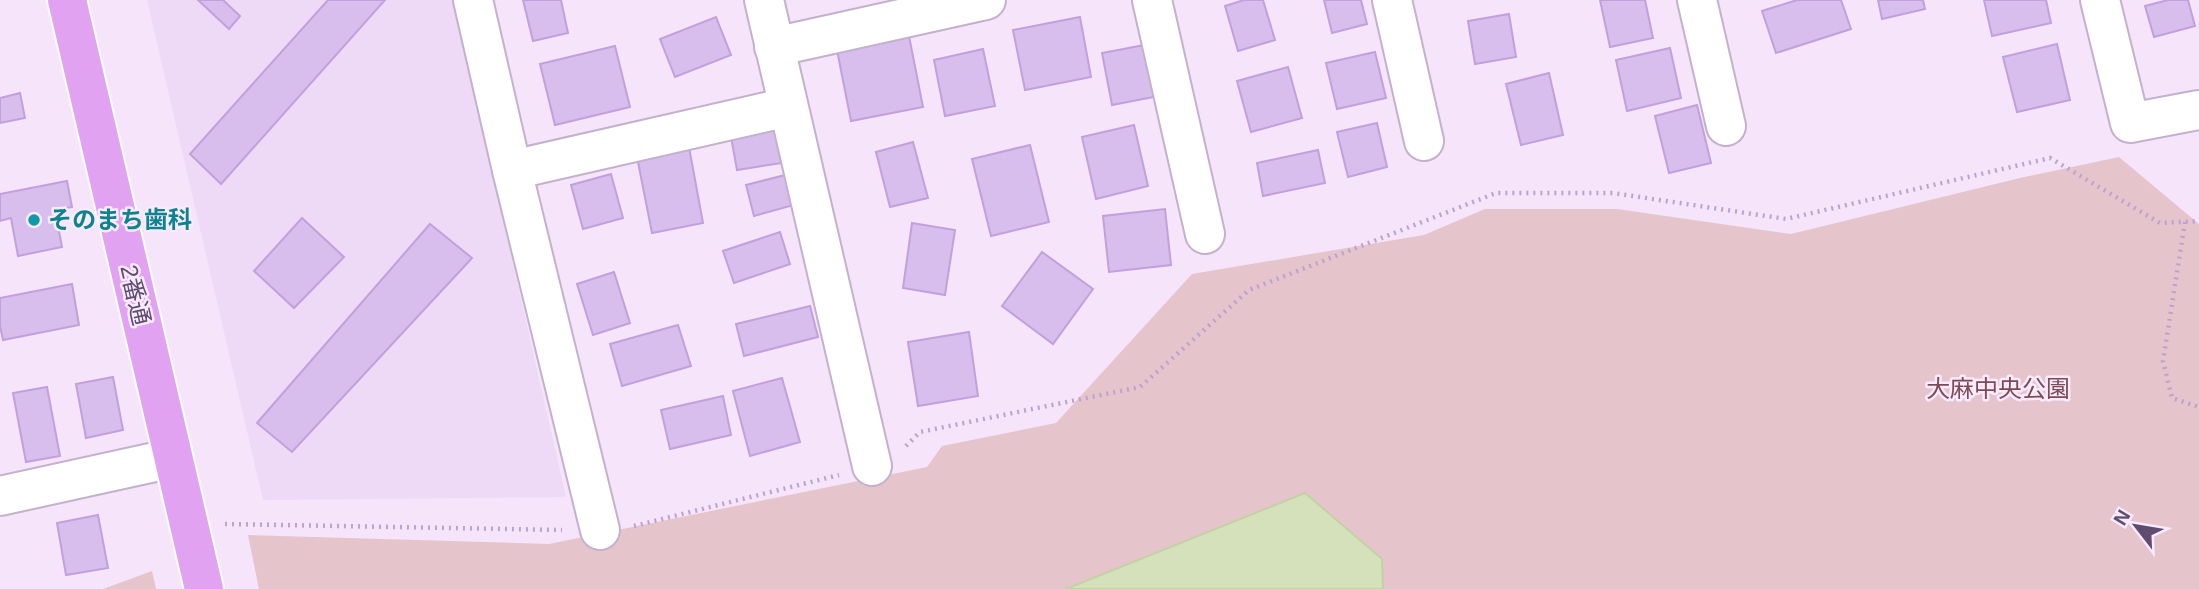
<svg xmlns="http://www.w3.org/2000/svg" width="2199" height="589" font-family="Helvetica,'Noto Sans JP',sans-serif">
<style>
.residential{fill:#eed9f6}
.green{fill:#e6c4cc}
.water{fill:#d5e1bb;stroke:#c3d2a2;stroke-width:2}
.building{fill:#d8beec;stroke:#c1a0dd;stroke-width:2}
.lines{fill:none;stroke-linecap:round;stroke-linejoin:round}
.minor-casing{stroke:#c3b1ce;stroke-width:42}
.major-casing{stroke:#fff;stroke-width:42}
.path{stroke:#bca2d1;stroke-width:4.5;stroke-dasharray:2 5;stroke-linecap:butt}
.minor{stroke:#fff;stroke-width:38}
.major{stroke:#e2a2f2;stroke-width:38}
.culture-dot{fill:#0f9aa8;stroke:#f9eafd;stroke-width:2.5}
.labels{text-anchor:middle;stroke-width:5;stroke-linejoin:round;paint-order:stroke}
.culture-label{font-size:24px;font-weight:bold;fill:#0d838f;stroke:#f9eafd;text-anchor:start}
.street-label{font-size:24px;fill:#5f4c70;stroke:#f9eafd}
.park-label{font-size:24px;fill:#7f4b52;stroke:#f9eafd}
</style>
<rect width="100%" height="100%" fill="#f5e4fa"/>
<polygon class="residential" points="147,0 453,0 566,497 263,500"/>
<g class="green">
<polygon points="2119,157 2199,224 2199,589 259,589 248,535 549,544 927,467 942,446 1056,423 1192,274 1424,235 1485,209 1617,209 1791,234 2020,178"/>
<polygon points="152,571 156,589 103,589"/>
</g>
<polygon class="water" points="1305,493 1382,559 1383,589 1066,589"/>
<g class="building">
<polygon points="198,0 223,0 240,16 229,29"/>
<polygon points="328,0 385,0 221,184 190,154"/>
<polygon points="523,0 561,0 568,33 533,41"/>
<polygon points="1244,0 1263,0 1275,40 1238,51 1225,6"/>
<polygon points="1324,0 1361,0 1367,24 1332,33"/>
<polygon points="1600,0 1645,0 1653,38 1610,47"/>
<polygon points="1797,0 1841,0 1851,29 1776,53 1762,11"/>
<polygon points="1878,0 1923,0 1925,9 1882,19"/>
<polygon points="1984,0 2046,0 2051,23 1992,36"/>
<polygon points="2168,0 2188,0 2195,26 2154,37 2145,6"/>
<polygon points="1509,14 1516,57 1475,64 1468,21"/>
<polygon points="716,17 731,55 675,77 660,39"/>
<polygon points="1080,17 1091,77 1025,90 1013,30"/>
<polygon points="908,31 923,107 851,121 836,45"/>
<polygon points="1155,43 1164,95 1112,105 1102,53"/>
<polygon points="2057,44 2070,100 2017,112 2003,57"/>
<polygon points="615,46 630,107 555,125 540,64"/>
<polygon points="1670,48 1681,98 1627,111 1616,60"/>
<polygon points="983,49 995,106 945,116 934,60"/>
<polygon points="1375,52 1386,98 1337,109 1326,63"/>
<polygon points="1288,67 1302,118 1251,132 1237,81"/>
<polygon points="1549,73 1563,135 1521,145 1506,84"/>
<polygon points="20,93 25,118 0,123 0,98"/>
<polygon points="1697,105 1711,163 1669,173 1655,116"/>
<polygon points="775,123 782,163 737,170 730,131"/>
<polygon points="1377,123 1387,167 1348,177 1337,132"/>
<polygon points="1134,125 1148,186 1096,199 1082,137"/>
<polygon points="913,142 928,198 890,207 876,152"/>
<polygon points="1030,145 1049,222 991,236 972,159"/>
<polygon points="689,147 703,223 652,233 637,157"/>
<polygon points="1318,150 1325,183 1263,196 1257,163"/>
<polygon points="611,174 623,218 583,229 571,185"/>
<polygon points="789,174 797,204 754,216 746,185"/>
<polygon points="67,181 72,207 55,210 62,247 18,256 11,218 0,221 0,194"/>
<polygon points="1165,209 1171,265 1109,272 1103,216"/>
<polygon points="302,218 344,257 294,308 254,271"/>
<polygon points="912,223 955,230 945,295 903,288"/>
<polygon points="430,224 472,258 292,452 257,423"/>
<polygon points="780,232 790,264 734,283 723,251"/>
<polygon points="1042,252 1093,289 1053,344 1002,306"/>
<polygon points="614,272 630,323 593,335 577,284"/>
<polygon points="72,284 79,325 3,340 0,326 0,298"/>
<polygon points="810,306 818,337 744,356 736,324"/>
<polygon points="678,325 691,366 622,386 610,344"/>
<polygon points="969,332 978,396 918,406 908,342"/>
<polygon points="113,377 123,430 86,438 76,384"/>
<polygon points="782,378 800,442 750,456 733,391"/>
<polygon points="47,387 60,456 26,462 13,393"/>
<polygon points="723,396 731,435 670,449 661,410"/>
<polygon points="98,515 108,568 66,575 57,523"/>
</g>
<g class="lines">
<g class="minor-casing">
<g id="minor">
<polyline points="473,0 512,170 600,530"/>
<polyline points="764,0 872,466"/>
<polyline points="1152,0 1205,234"/>
<polyline points="1392,0 1424,141"/>
<polyline points="1697,0 1726,126"/>
<polyline points="2100,0 2130,123 2199,110"/>
<polyline points="774,47 986,0"/>
<polyline points="512,170 788,107"/>
<polyline points="0,496 173,458"/>
</g>
</g>
<g class="major-casing">
<polyline id="major" points="67,0 204,589"/>
</g>
<g class="path">
<polyline points="2185,222 2163,361 2172,398 2199,407"/>
<polyline points="906,446 920,432 1140,387 1249,290 1496,193 1613,193 1786,219 2050,158 2160,223 2199,221"/>
<polyline points="225,524 562,530"/>
<polyline points="634,526 839,475"/>
</g>
<use href="#minor" class="minor"/>
<use href="#major" class="major"/>
</g>
<circle class="culture-dot" cx="34" cy="220" r="7"/>
<g class="labels">
<g class="culture-label">
<text x="48" y="228">そのまち歯科</text>
</g>
<g class="street-label">
<text transform="translate(135 295) rotate(77)" y="8">2番通</text>
</g>
<g class="park-label">
<text x="1998" y="397">大麻中央公園</text>
</g>
</g>
<g transform="translate(2136 526) rotate(301)" stroke="#f9eafd" stroke-width="5" paint-order="stroke">
<path d="M0-5L12 26L0 18L-12 26Z" fill="#5f4c70"/>
<text y="-10" font-size="19" font-weight="bold" text-anchor="middle" fill="#5f4c70">N</text>
</g>
</svg>
